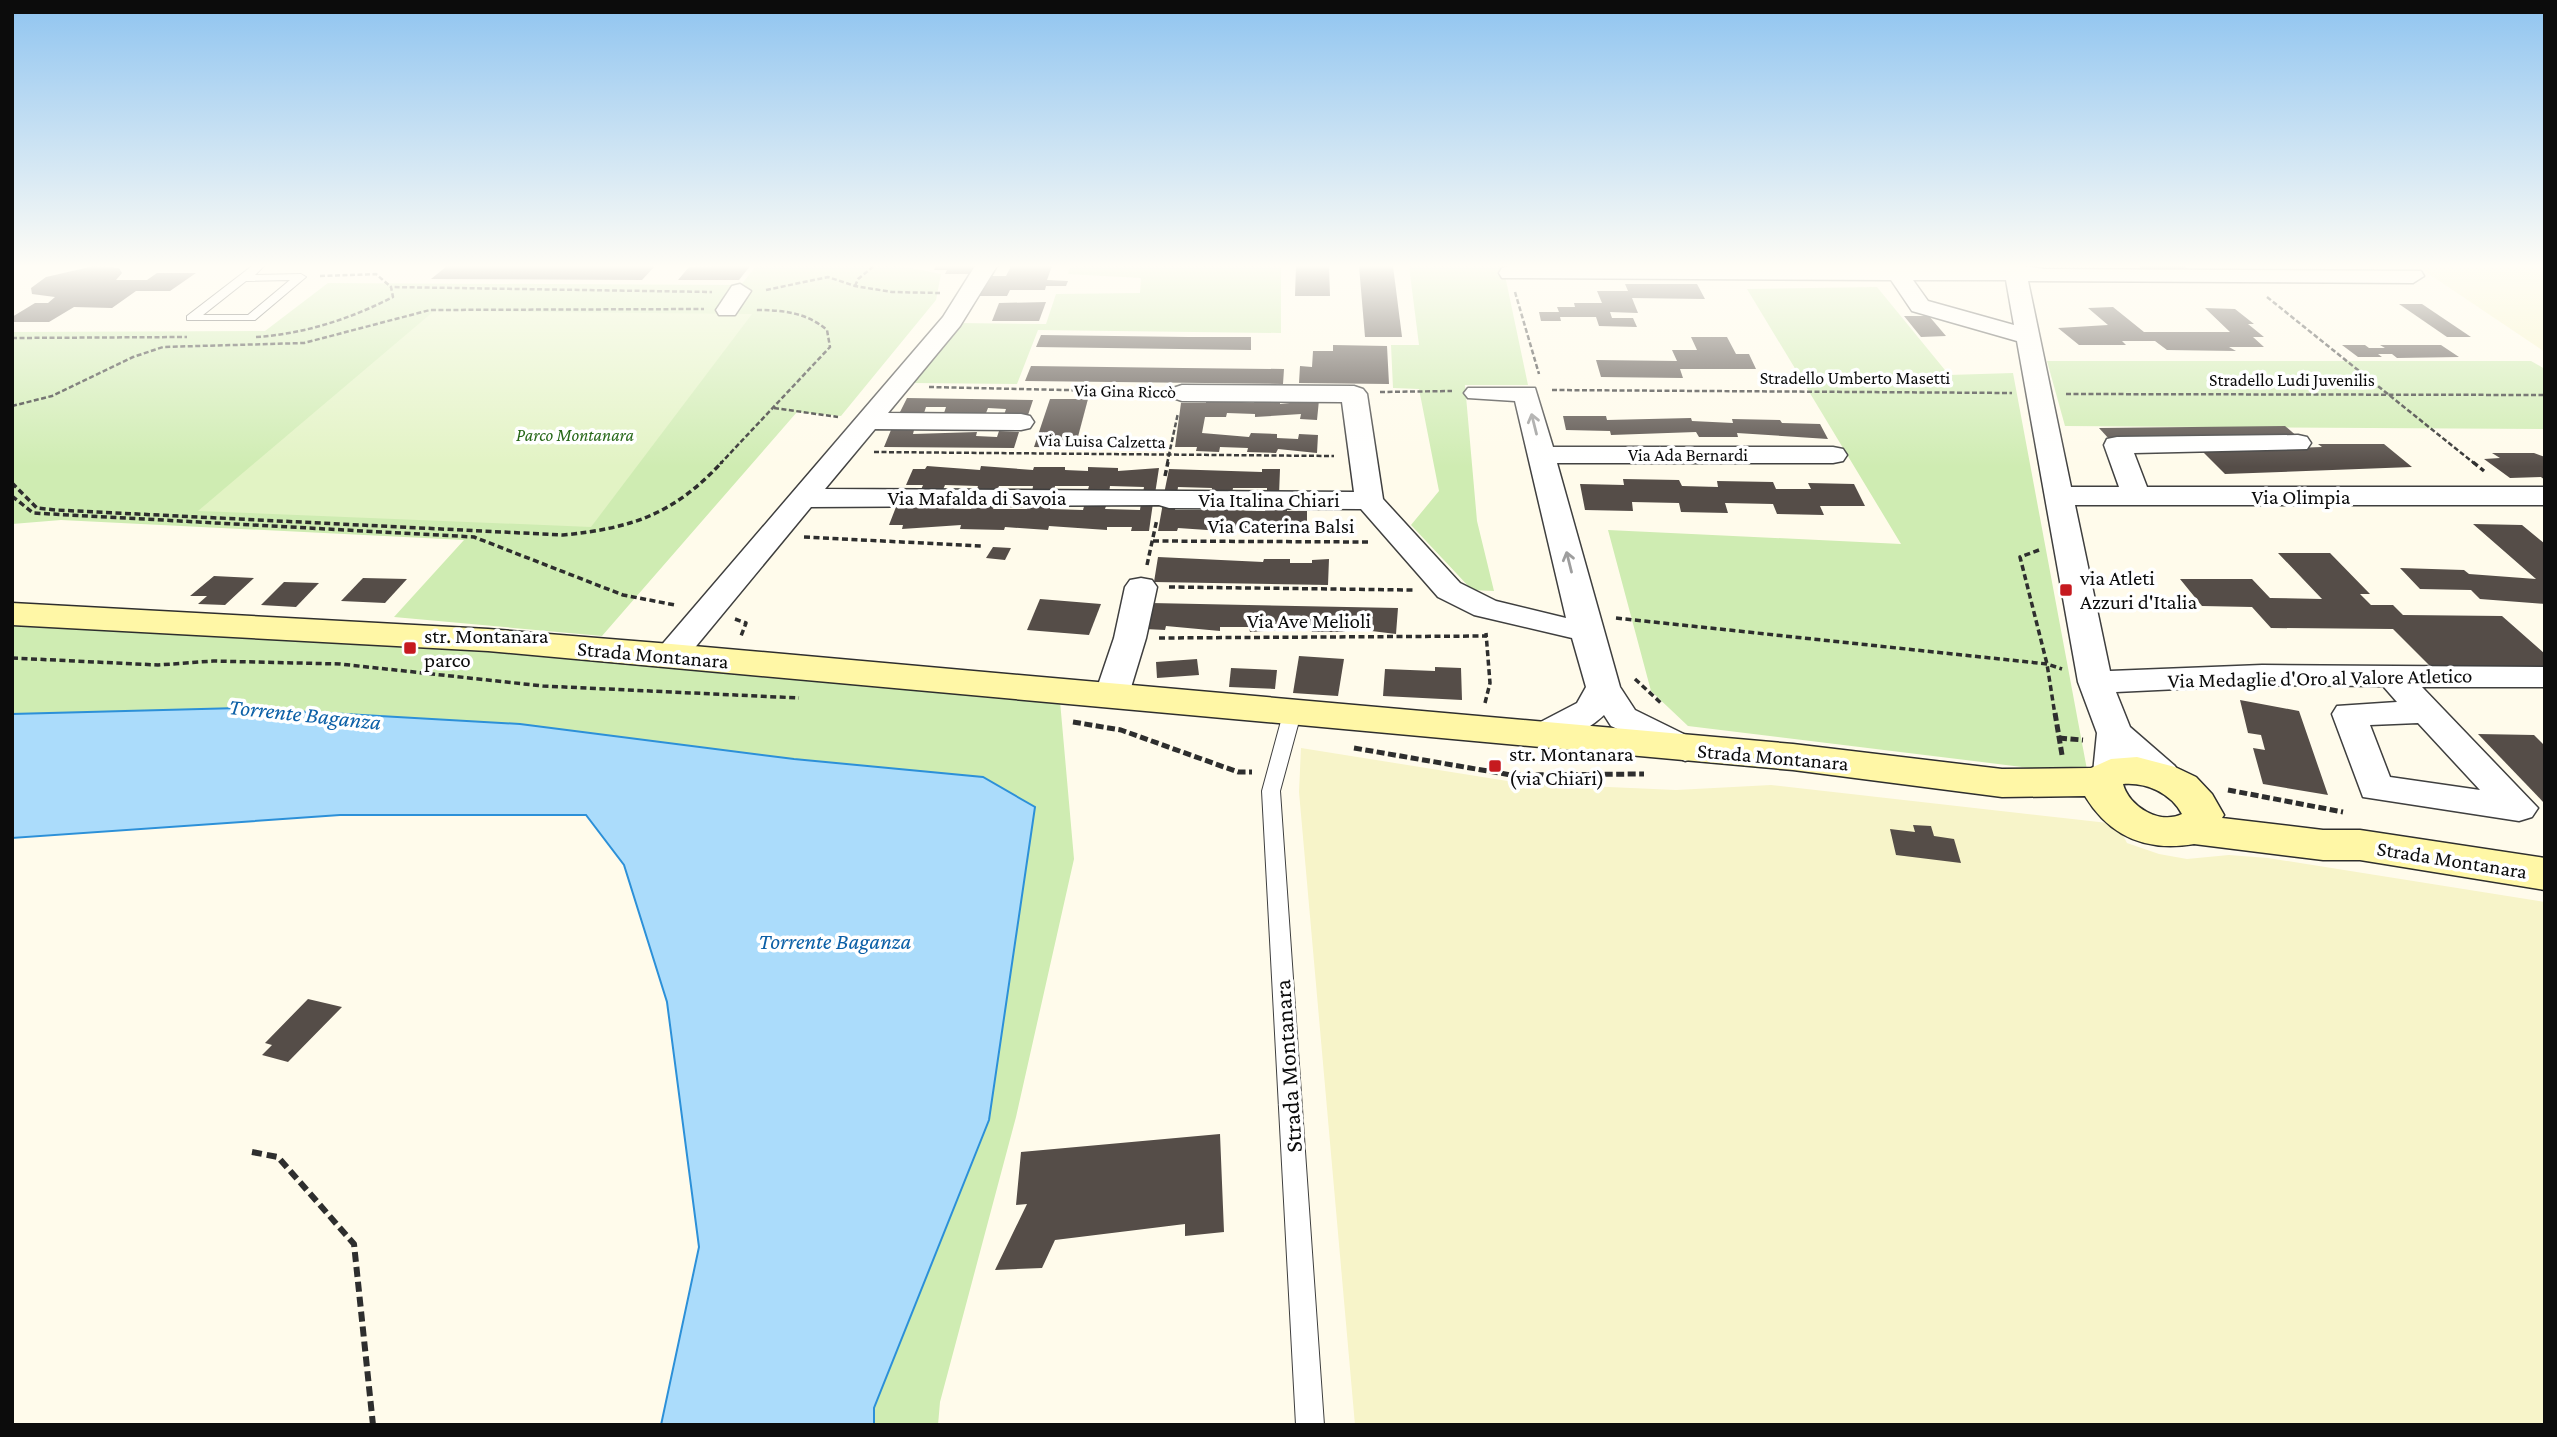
<svg xmlns="http://www.w3.org/2000/svg" width="2557" height="1437" font-family="'Crimson Pro',serif">
<style>
.farmland{fill:#f7f4c9}
.green{fill:#cfecb2}
.pitch{fill:#e2f3c4}
.water{fill:#abdcfb;stroke:#2c90d8;stroke-width:2}
.building{fill:#554d48}
.lines{fill:none;stroke-linecap:round;stroke-linejoin:round}
.lane-casing{stroke:#3f3f3f;stroke-width:2}
.street-casing{stroke:#3f3f3f;stroke-width:3}
.secondary-casing{stroke:#2e2e2e;stroke-width:3}
.path-far3{stroke:#2e2e2e;stroke-width:2.5;stroke-dasharray:5 2.5;stroke-linecap:butt}
.path-far2{stroke:#2e2e2e;stroke-width:3.5;stroke-dasharray:6 3.5;stroke-linecap:butt}
.path-far1{stroke:#2e2e2e;stroke-width:5;stroke-dasharray:8 3.5;stroke-linecap:butt}
.path{stroke:#2e2e2e;stroke-width:6;stroke-dasharray:10 5;stroke-linecap:butt}
.lane{fill:#fff;fill-rule:evenodd}
.street{fill:#fff;fill-rule:evenodd}
.secondary{fill:#fff7a6;fill-rule:evenodd}
.oneway{stroke:#9e9e9e}
.poi-dot{fill:#c61a1f;stroke:#fff;stroke-width:2.5}
.labels{text-anchor:middle;stroke-width:7;stroke-linejoin:round;paint-order:stroke}
.far-street-label{font-size:18px;fill:#0c0c0c;stroke:#fff}
.far-park-label{font-size:18px;font-style:italic;fill:#276818;stroke:#fff}
.street-label{font-size:21px;fill:#0c0c0c;stroke:#fff}
.poi-label{font-size:21px;fill:#0c0c0c;stroke:#fff;text-anchor:start}
.water-label{font-size:23px;font-style:italic;fill:#0c60a7;stroke:#fff}
.near-street-label{font-size:24px;fill:#0c0c0c;stroke:#fff}
</style>
<rect width="100%" height="100%" fill="#fffbeb"/>
<g class="farmland">
<polygon points="2417,266 2545,266 2545,352"/>
<polygon points="1301,748 1520,783 1676,790 1771,785 2117,824 2127,843 2159,854 2187,859 2229,855 2268,858 2545,902 2545,1425 1355,1425 1299,792"/>
</g>
<g class="green">
<polygon points="756,266 901,266 941,274 936,300 841,416 797,412 602,636 394,617 464,540 61,520 12,524 12,332 265,331 328,283 741,285"/>
<polygon points="1070,266 1281,266 1281,333 1038,330 1017,384 912,383 958,323 1046,324 1056,294 1140,293 1141,278 1068,274"/>
<polygon points="1409,266 1503,266 1528,385 1465,385 1477,521 1494,591 1472,590 1411,525 1439,491 1419,389 1393,388 1391,345 1419,345"/>
<polygon points="1877,287 1949,375 2013,373 2088,775 1688,726 1651,691 1608,530 1901,544 1747,289"/>
<polygon points="2047,361 2531,361 2545,369 2545,429 2065,426"/>
<polygon points="12,604 424,625 1060,701 1074,859 1016,1117 940,1402 938,1425 874,1425 874,1408 989,1120 983,777 794,759 520,724 239,708 12,714"/>
</g>
<polygon class="pitch" points="434,311 752,314 591,527 198,511"/>
<polygon class="water" points="239,708 520,724 794,759 983,777 1035,807 989,1120 874,1408 874,1425 661,1425 699,1247 667,1002 624,865 586,815 340,815 12,838 12,714"/>
<g class="building">
<polygon points="94,266 119,268 122,273 116,280 147,280 157,273 196,273 170,291 136,291 112,308 74,307 49,322 12,322 12,317 35,303 48,303 55,297 32,294 31,288 46,277"/>
<polygon points="447,266 655,266 642,280 431,279"/>
<polygon points="718,266 750,266 739,280 678,280 689,267"/>
<polygon points="936,266 974,266 970,274 945,274 947,270 934,270"/>
<polygon points="1011,266 1052,266 1047,280 1068,281 1066,286 1046,286 1045,290 1010,290 1007,296 974,296 984,276 1006,276"/>
<polygon points="1296,266 1329,266 1330,296 1295,296"/>
<polygon points="1359,266 1393,266 1402,337 1365,337"/>
<polygon points="2139,266 2184,266 2188,269 2142,269"/>
<polygon points="1625,284 1697,284 1705,299 1632,298 1638,313 1610,312 1612,318 1633,318 1637,327 1599,326 1596,317 1560,317 1561,321 1541,321 1539,312 1559,312 1557,307 1575,307 1574,303 1602,303 1597,291 1628,291"/>
<polygon points="1046,302 1039,321 992,321 999,303"/>
<polygon points="2399,304 2422,304 2471,337 2447,337"/>
<polygon points="2113,307 2144,332 2230,332 2205,308 2235,309 2254,324 2248,324 2264,337 2253,337 2264,347 2229,347 2236,351 2167,350 2155,341 2122,341 2126,345 2079,345 2058,328 2108,325 2088,308"/>
<polygon points="1904,316 1929,316 1946,336 1921,337"/>
<polygon points="1041,335 1188,337 1251,337 1251,350 1036,347"/>
<polygon points="1691,337 1727,337 1736,354 1749,354 1756,369 1680,369 1683,378 1601,377 1596,360 1677,361 1672,350 1697,350"/>
<polygon points="1333,345 1387,346 1389,384 1299,383 1300,366 1312,367 1313,351 1333,351"/>
<polygon points="2342,345 2365,345 2369,348 2385,348 2380,345 2441,345 2459,357 2397,358 2392,354 2378,354 2382,357 2358,357"/>
<polygon points="1031,366 1183,368 1284,369 1283,384 1025,381"/>
<polygon points="907,398 1033,400 1028,415 1004,415 1006,409 988,408 986,413 944,413 946,407 926,407 924,413 900,412"/>
<polygon points="1050,399 1088,399 1075,448 1034,447"/>
<polygon points="1206,399 1254,403 1255,399 1280,399 1280,404 1319,400 1317,420 1300,419 1301,414 1255,417 1255,414 1227,413 1226,417 1205,417 1202,433 1249,437 1251,433 1277,434 1277,438 1298,439 1299,434 1318,435 1317,453 1278,449 1276,453 1247,452 1248,448 1220,447 1219,452 1196,451 1197,447 1175,447 1181,403 1206,403"/>
<polygon points="1563,416 1606,416 1607,420 1691,418 1692,421 1733,423 1732,419 1780,420 1782,423 1820,424 1828,439 1737,433 1738,437 1699,437 1696,432 1611,435 1610,431 1566,430"/>
<polygon points="2285,426 2299,438 2110,440 2099,428"/>
<polygon points="891,430 914,430 913,434 977,432 976,436 997,437 999,431 1019,432 1014,448 884,447"/>
<polygon points="2318,444 2384,444 2412,467 2225,474 2202,451 2322,447"/>
<polygon points="2492,453 2534,453 2545,457 2545,480 2541,477 2510,478 2484,459 2500,458"/>
<polygon points="927,466 980,470 981,466 1033,470 1034,467 1065,467 1065,470 1088,471 1088,467 1118,468 1118,471 1159,468 1155,494 1143,493 1144,487 1110,486 1109,493 1087,493 1089,486 1055,486 1054,493 1032,493 1033,486 999,486 997,492 976,492 978,486 945,485 942,492 920,492 923,485 906,485 913,469 925,469"/>
<polygon points="1169,469 1262,472 1262,469 1280,469 1279,495 1267,495 1267,488 1233,488 1232,494 1211,494 1212,488 1178,487 1177,494 1164,494"/>
<polygon points="1623,479 1679,480 1682,486 1718,487 1717,481 1773,482 1776,489 1811,489 1808,483 1854,484 1865,506 1820,506 1824,515 1777,514 1773,504 1725,503 1728,513 1681,512 1679,503 1632,502 1633,511 1585,510 1580,484 1624,485"/>
<polygon points="918,501 940,501 937,508 971,509 974,502 996,502 993,509 1027,509 1029,502 1051,502 1050,509 1083,510 1085,503 1107,503 1105,509 1140,510 1141,503 1153,503 1149,531 1131,531 1132,527 1107,527 1107,530 1049,526 1048,530 1005,527 1004,530 960,529 961,525 902,529 903,525 889,525 896,507 916,507"/>
<polygon points="1163,503 1176,504 1175,510 1209,510 1209,503 1232,504 1232,510 1265,511 1266,504 1287,504 1287,511 1307,511 1307,532 1236,528 1236,532 1178,528 1177,531 1158,531"/>
<polygon points="2473,524 2522,525 2545,544 2545,604 2480,599 2471,590 2420,589 2400,568 2464,570 2469,574 2536,579"/>
<polygon points="993,547 1011,548 1005,560 986,558"/>
<polygon points="2278,553 2330,553 2370,594 2360,594 2371,605 2393,605 2403,615 2502,616 2545,654 2545,668 2431,667 2393,629 2271,628 2252,607 2202,606 2180,579 2252,579 2270,598 2322,599"/>
<polygon points="1158,557 1263,562 1264,559 1290,559 1290,563 1312,563 1312,560 1329,559 1328,585 1154,582"/>
<polygon points="214,576 254,578 225,605 198,604 207,596 190,596"/>
<polygon points="363,578 407,579 385,603 341,601"/>
<polygon points="284,582 319,583 296,607 261,605"/>
<polygon points="1040,599 1101,604 1089,635 1027,630"/>
<polygon points="1151,603 1398,608 1396,634 1347,628 1344,632 1312,632 1311,628 1250,632 1249,627 1220,627 1220,631 1166,626 1165,630 1145,629"/>
<polygon points="1299,656 1344,659 1338,696 1293,693"/>
<polygon points="1197,659 1199,675 1157,678 1156,662"/>
<polygon points="1435,667 1461,668 1462,700 1383,696 1385,669 1435,671"/>
<polygon points="1231,668 1277,670 1275,689 1229,687"/>
<polygon points="2240,700 2299,711 2328,795 2263,784 2253,748 2265,750 2261,735 2248,733"/>
<polygon points="2478,734 2534,735 2545,746 2545,804"/>
<polygon points="1913,825 1931,826 1934,836 1954,839 1961,863 1896,855 1890,829 1915,832"/>
<polygon points="308,999 342,1007 288,1062 262,1055 272,1045 265,1043"/>
<polygon points="1220,1134 1224,1232 1185,1236 1185,1224 1055,1240 1042,1268 995,1270 1027,1204 1016,1205 1021,1152"/>
</g>
<g class="lines">
<g class="lane-casing">
<g id="lane">
<path d="M252,266h12l-9,9 46,-1 5,3 -51,43h-68v-4zM290,280l-42,35h-45l43,-34z"/>
<polygon points="1293,704 1302,710 1280,791 1324,1425 1296,1425 1262,791 1284,710"/>
</g>
</g>
<g class="street-casing">
<g id="street">
<path d="M975,266h22l-37,60 -72,87 133,1 9,2 4,6 -4,6 -9,2 -146,-1 -50,60 529,3 -12,-90 -160,-1 -9,-3 -4,-5 4,-5 9,-3 172,1 9,3 4,5 16,105 77,84 36,18 70,17 -51,-217 -47,-3 -4,-5 4,-5h67l18,59h280l10,2 4,6 -4,6 -10,2h-276l63,224 15,23 63,31 5,8 -5,8 -13,4 -74,-35 -7,-11c-17,16 -51,35 -75,29l-5,-8 5,-8 48,-25 9,-16 -14,-49 -98,-23 -36,-18 -77,-88 -192,-1 -10,-3 -348,2 -128,155 -12,3 -12,-3 -5,-7 5,-7 284,-331z"/>
<path d="M1510,266h515l19,3 377,2 3,5 -11,7 -385,-2 43,206h48l-15,-42 3,-6 10,-2 181,-2 9,2 4,6 -4,6 -173,4 13,34h398v18h-470l35,166 152,-6 283,2v20h-123l116,121 -6,9 -13,4 -156,-24 -31,-83 5,-8 60,-4 -14,-16 -121,-1 -146,7 14,35 45,39 5,9 -5,9c-21,6 -30,-4 -45,-18l-6,16 -13,3 -13,-3 -5,-9 4,-40 -19,-51 -61,-341 -105,-30 -21,-31 -389,-2 -3,-5 3,-5zM1913,280h93l8,45 -86,-24zM2418,723l62,67 -90,-13 -20,-52z"/>
<polygon points="740,284 751,291 735,315 719,315 716,310 732,286"/>
<polygon points="1141,578 1152,580 1157,587 1146,638 1129,694 1124,702 1112,705 1100,702 1095,694 1114,638 1125,587 1130,580"/>
</g>
</g>
<g class="secondary-casing">
<path id="secondary" d="M12,603l476,26 183,15 1122,100 209,25 89,-1 20,-9 26,-2 38,10 21,10 16,17 12,21 -2,3 101,12h37l185,28v32l-185,-30h-37l-129,-16c-47,8 -84,-7 -109,-48l-83,1 -209,-27 -1305,-119 -476,-26zM2123,784c23,-2 48,9 59,30 -22,11 -53,-7 -59,-30z"/>
</g>
<g class="path-far3">
<polyline points="320,276 376,274 391,287"/>
<polyline points="855,286 858,279 874,266"/>
<polyline points="766,290 828,277 855,286 892,292 940,293"/>
<polyline points="1515,292 1539,374"/>
<polyline points="2267,297 2475,464"/>
<path d="M256,337c48,-3 94,-18 137,-40l-2,-10 321,5"/>
<polyline points="12,338 187,337"/>
<polyline points="929,387 1154,392"/>
<polyline points="1552,390 2012,393"/>
<polyline points="1380,392 1452,391"/>
<polyline points="2066,394 2545,395"/>
<polyline points="12,406 52,396 133,357 163,347 304,343 430,310 704,309"/>
<polyline points="774,408 838,417"/>
<polyline points="874,452 1334,456"/>
<path d="M720,464l110,-117 -3,-17c-21,-18 -45,-20 -72,-20"/>
<polyline points="1167,464 1178,413"/>
</g>
<g class="path-far2">
<polyline points="2473,462 2484,471"/>
<polyline points="1165,476 1168,462"/>
<path d="M12,483l25,25 19,2 507,25c70,-7 111,-21 159,-73"/>
<polyline points="12,496 33,513 474,537 623,595 675,605"/>
<polyline points="804,537 981,546"/>
<polyline points="1153,541 1370,542"/>
<polyline points="2039,550 2020,557 2047,664 2055,715"/>
<polyline points="1147,565 1157,519"/>
<polyline points="1169,587 1413,590"/>
<polyline points="1616,618 2047,664 2062,669"/>
<polyline points="735,619 746,623 741,636"/>
<polyline points="1159,638 1487,636"/>
<polyline points="12,658 158,665 213,661 340,664 543,686 799,698"/>
<polyline points="1635,679 1662,704"/>
<polyline points="1485,703 1490,683 1486,633"/>
</g>
<g class="path-far1">
<polyline points="2055,713 2062,755"/>
<polyline points="1073,722 1121,730 1238,772 1252,772"/>
<polyline points="2059,738 2083,740"/>
<polyline points="1354,748 1511,775 1644,774"/>
<polyline points="2228,790 2343,812"/>
</g>
<polyline class="path" points="252,1152 278,1157 354,1244 373,1425"/>
<use href="#lane" class="lane"/>
<use href="#street" class="street"/>
<use href="#secondary" class="secondary"/>
</g>
<defs><path id="oneway-shaft" d="M-6 0H5M1.5-3L5.5 0L1.5 3" fill="none" stroke-width="1.6" stroke-linecap="round" stroke-linejoin="round" transform="scale(1.75)"/></defs>
<g class="oneway">
<use href="#oneway-shaft" transform="translate(1534 424) rotate(-104)"/>
<use href="#oneway-shaft" transform="translate(1569 562) rotate(-104)"/>
</g>
<linearGradient id="sky" x2="0" y2="1"><stop stop-color="#8fc4f0"/><stop offset="0.57" stop-color="#fffdf6"/><stop offset="1" stop-color="#fffdf6" stop-opacity="0"/></linearGradient>
<rect width="2557" height="467" fill="url(#sky)"/>
<g class="poi-dot">
<rect x="2059" y="583" width="14" height="14" rx="3.5"/>
<rect x="403" y="641" width="14" height="14" rx="3.5"/>
<rect x="1488" y="759" width="14" height="14" rx="3.5"/>
</g>
<g class="labels">
<g class="far-street-label">
<text x="1855" y="384">Stradello Umberto Masetti</text>
<text x="2292" y="386">Stradello Ludi Juvenilis</text>
<text transform="translate(1125 391) rotate(1)" y="6">Via Gina Riccò</text>
<text transform="translate(1102 441) rotate(1)" y="6">Via Luisa Calzetta</text>
<text x="1688" y="461">Via Ada Bernardi</text>
</g>
<g class="far-park-label">
<text x="575" y="441">Parco Montanara</text>
</g>
<g class="street-label">
<text x="2301" y="504">Via Olimpia</text>
<text x="977" y="505">Via Mafalda di Savoia</text>
<text x="1269" y="507">Via Italina Chiari</text>
<text x="1281" y="533">Via Caterina Balsi</text>
<text x="1309" y="628">Via Ave Melioli</text>
<text transform="translate(653 655) rotate(5)" y="7">Strada Montanara</text>
<text transform="translate(2320 678) rotate(-1)" y="7">Via Medaglie d'Oro al Valore Atletico</text>
<text transform="translate(1773 757) rotate(5)" y="7">Strada Montanara</text>
<text transform="translate(2452 860) rotate(9)" y="7">Strada Montanara</text>
</g>
<g class="poi-label">
<text x="2080" y="585">via Atleti<tspan x="2080" dy="24">Azzuri d'Italia</tspan></text>
<text x="424" y="643">str. Montanara<tspan x="424" dy="24">parco</tspan></text>
<text x="1509" y="761">str. Montanara<tspan x="1509" dy="24">(via Chiari)</tspan></text>
</g>
<g class="water-label">
<text transform="translate(305 714) rotate(6)" y="8">Torrente Baganza</text>
<text x="835" y="949">Torrente Baganza</text>
</g>
<g class="near-street-label">
<text transform="translate(1288 1066) rotate(-94)" y="8">Strada Montanara</text>
</g>
</g>
<rect width="2557" height="1437" fill="none" stroke="#0c0c0c" stroke-width="28"/>
</svg>
